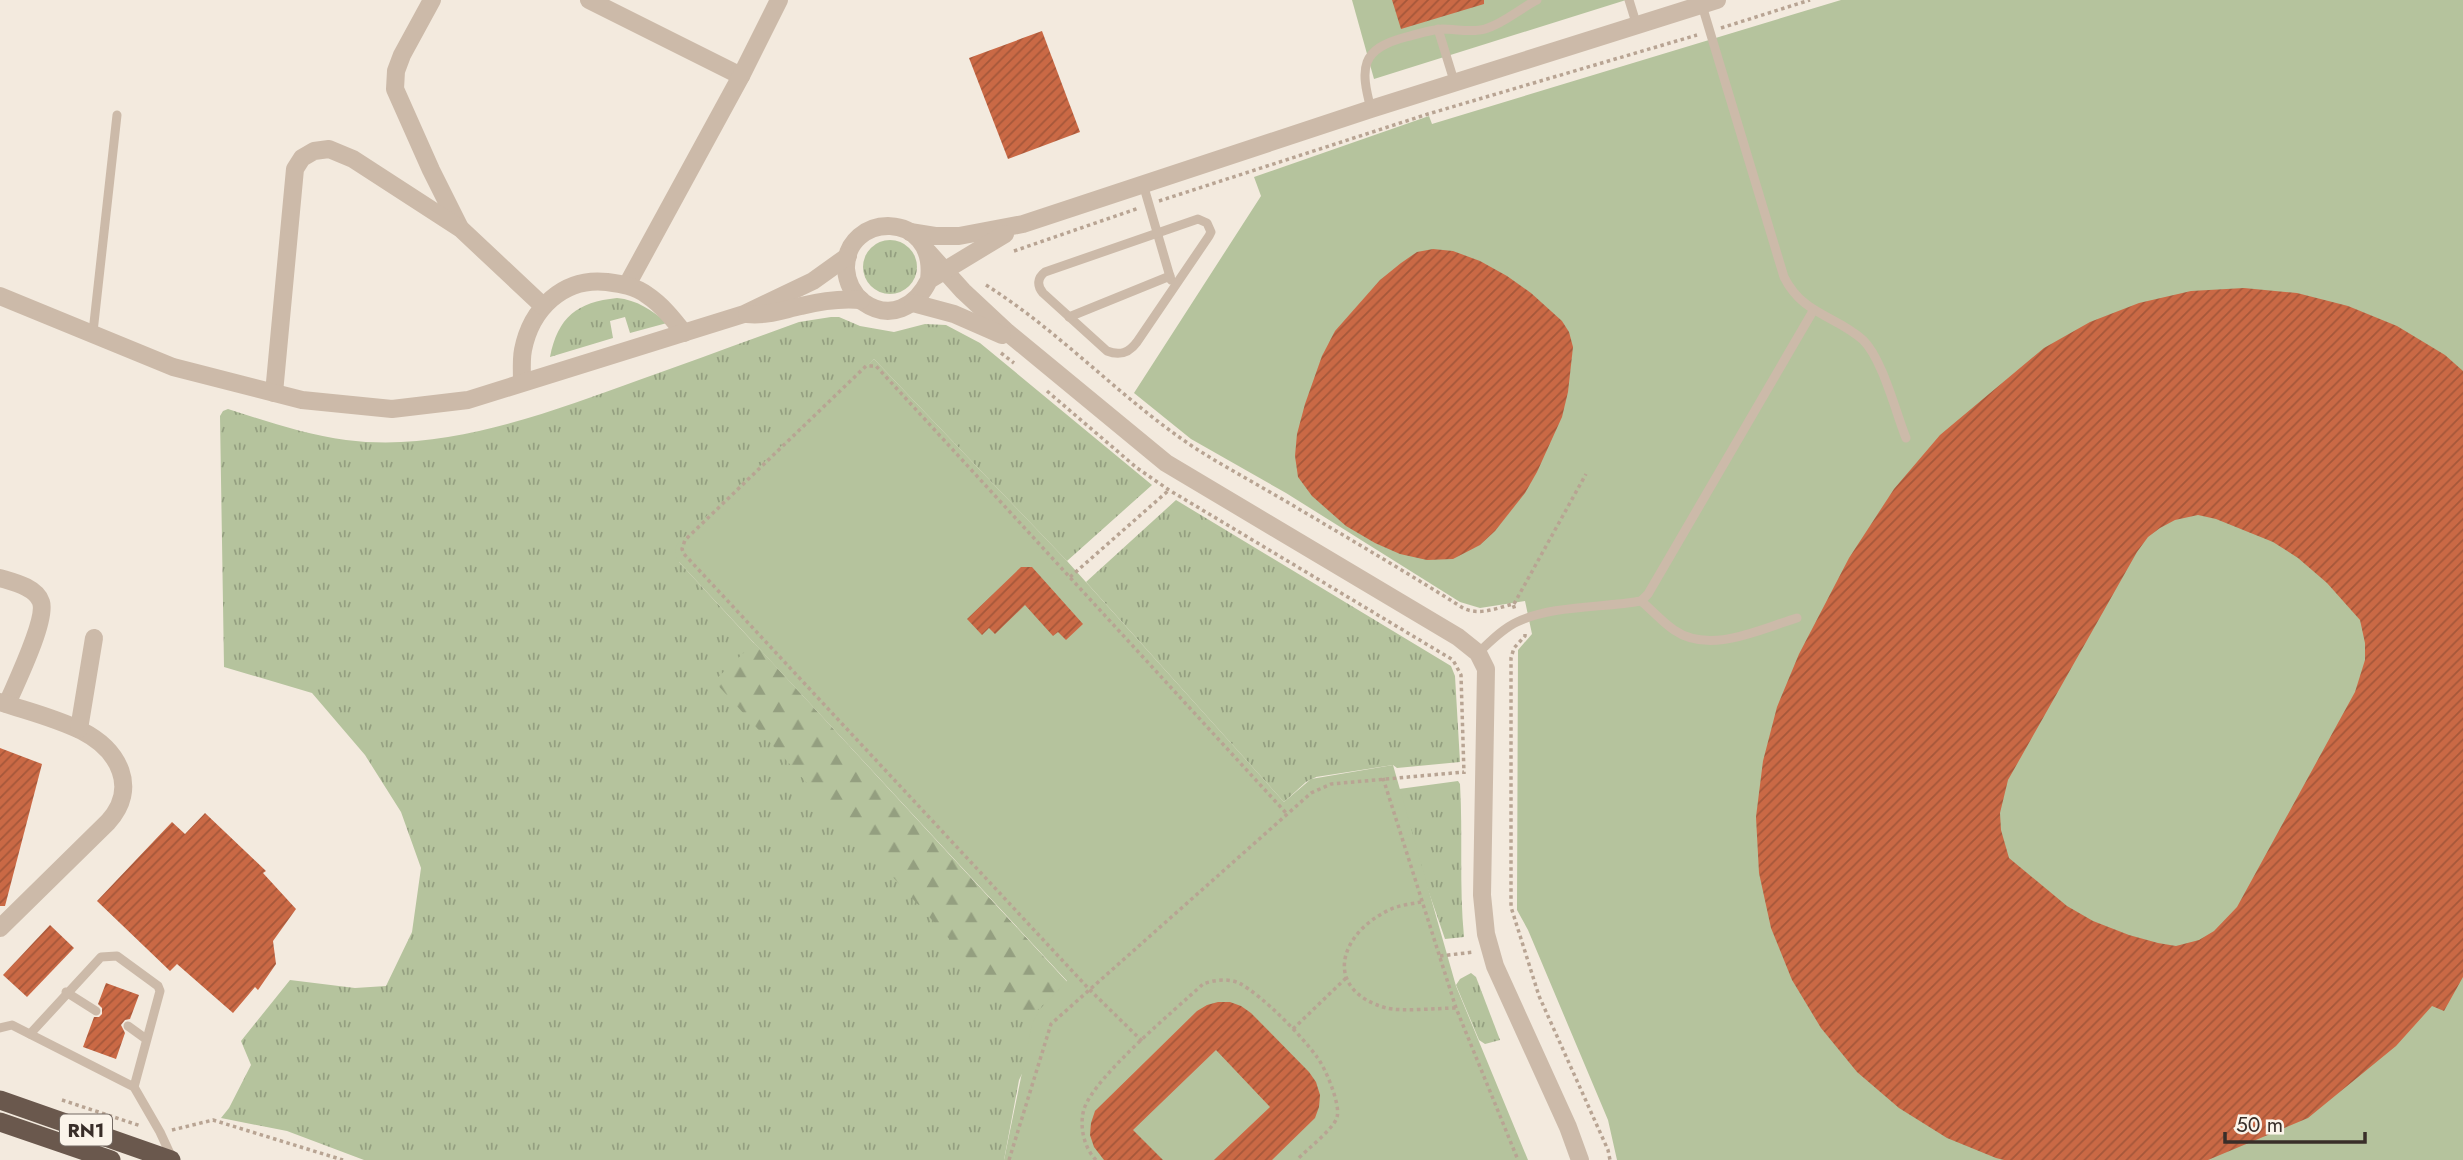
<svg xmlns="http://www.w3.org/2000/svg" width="2463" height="1160" font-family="Jost,sans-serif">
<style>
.grass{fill:url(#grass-tufts)}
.forest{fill:url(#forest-firs)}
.pitch{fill:#b5c39d}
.building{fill:url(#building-hatch);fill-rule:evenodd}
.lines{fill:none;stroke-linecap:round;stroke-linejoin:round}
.path{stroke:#b8a493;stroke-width:3.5;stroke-dasharray:3.5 3.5;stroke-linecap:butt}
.service{stroke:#ccbaa9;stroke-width:9}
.minor{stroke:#ccbaa9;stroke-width:18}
.tertiary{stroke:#ccbaa9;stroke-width:18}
.trunk{stroke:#6a584d;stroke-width:19}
.labels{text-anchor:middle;stroke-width:5;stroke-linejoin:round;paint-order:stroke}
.shield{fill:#fbf4ea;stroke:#736963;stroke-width:2}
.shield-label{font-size:19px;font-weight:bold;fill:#392e29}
</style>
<defs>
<pattern id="grass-tufts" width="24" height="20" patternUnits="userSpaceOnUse" patternTransform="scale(1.75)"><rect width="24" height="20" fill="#b5c39d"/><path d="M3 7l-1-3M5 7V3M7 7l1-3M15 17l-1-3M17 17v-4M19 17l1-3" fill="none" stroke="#949f80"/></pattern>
<pattern id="forest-firs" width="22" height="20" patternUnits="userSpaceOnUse" patternTransform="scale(1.75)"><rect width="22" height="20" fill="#b5c39d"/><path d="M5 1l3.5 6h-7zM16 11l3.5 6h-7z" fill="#949f80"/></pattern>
<pattern id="building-hatch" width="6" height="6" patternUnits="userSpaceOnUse" patternTransform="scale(1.75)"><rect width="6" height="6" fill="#ca6945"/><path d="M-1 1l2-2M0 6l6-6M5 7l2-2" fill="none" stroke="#a5573a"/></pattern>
</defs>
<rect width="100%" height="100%" fill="#f3eade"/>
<g class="grass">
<circle cx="890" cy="267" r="27"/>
<path d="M617,298c20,2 35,12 50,25l-37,10 -5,-16 -15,4 3,17 -63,19c8,-40 27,-55 67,-59z"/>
<path d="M831,317h8l21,9 34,6 31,-8 21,1 34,18 172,142 -85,76 -193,-202 -195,203 388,420 -48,98 -15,80h-640l-77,-29 -66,-13 8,-10 22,-43 -10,-24 49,-61 65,8 31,-2 26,-54 9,-64 -20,-56 -36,-57 -53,-62 -88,-26 -4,-251 3,-5 5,-2c38,12 78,26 118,31 99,13 201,-27 293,-60 54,-19 107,-39 160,-58z"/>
<polygon points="1176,500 1451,666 1455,676 1460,762 1397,768 1393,765 1316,777 1306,782 1284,802 1086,582"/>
<path d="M1458,781l2,3c3,51 -1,102 4,153l-19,2 -19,-55 -27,-95z"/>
<polygon points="1471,973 1476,977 1500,1040 1485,1044 1479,1040 1456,985 1460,979"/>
</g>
<polygon class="forest" points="754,643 1067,982 1025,1022 714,681"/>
<g class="pitch">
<polygon points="1352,0 1626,0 1374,79"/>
<polygon points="1841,0 2463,0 2463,1160 1617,1160 1608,1120 1528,930 1517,910 1518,650 1532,634 1525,601 1480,608 1460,602 1286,493 1191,439 1134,393 1261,196 1254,177 1429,116 1432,124"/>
<path d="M874,359l193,202 217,241 27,-23 82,-14 63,221 72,174h-524l28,-136 8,-15 27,-28 -388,-419c-5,-9 -6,-13 1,-21z"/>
</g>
<g class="building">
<polygon points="1392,0 1484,0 1484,4 1401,29"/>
<polygon points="1042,31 1080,132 1008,159 969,58"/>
<polygon points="1433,249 1453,251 1480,261 1507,276 1531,293 1562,321 1569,332 1573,347 1568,392 1562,417 1537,472 1525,493 1495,531 1480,545 1453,559 1427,560 1400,554 1375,543 1346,526 1312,496 1298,477 1295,456 1297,434 1305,404 1322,356 1335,331 1380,280 1401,263 1417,252"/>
<path d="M2244,288l53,5 51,13 49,20 48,29 18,16v606l-19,34 -12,-5 -36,40 -88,72 -100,42h-204l-8,-2 -49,-20 -48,-30 -42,-36 -36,-44 -29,-48 -21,-52 -12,-55 -3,-56 7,-56 14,-54 22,-53 50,-96 45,-69 46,-54 104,-87 46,-26 49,-19 52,-12zM2198,515l18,4 57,23 25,16 29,25 33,37 5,23v17l-10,32 -118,215 -23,24 -15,9 -23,6 -18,-3 -29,-8 -36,-14 -26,-15 -58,-48 -8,-28 -1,-17 8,-33 129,-228 11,-15 12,-9 15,-8z"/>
<polygon points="1021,567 1032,567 1083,624 1066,640 1058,632 1053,636 1025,605 995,634 989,628 982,635 967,619"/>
<polygon points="0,748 42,764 5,906 0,906"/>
<polygon points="205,813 266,871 263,873 296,909 273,941 276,964 258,990 255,987 233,1013 177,964 170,971 97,901 172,822 185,834"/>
<polygon points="50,925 74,948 27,997 3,975"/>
<polygon points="106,983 139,995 130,1019 125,1020 121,1025 125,1033 116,1059 83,1047 94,1017 99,1017 102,1014 102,1008 98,1004"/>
<polygon points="1218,1002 1230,1002 1241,1006 1251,1013 1309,1072 1316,1082 1320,1095 1319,1107 1315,1118 1272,1160 1214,1160 1270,1107 1216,1050 1133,1130 1163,1160 1104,1160 1094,1147 1090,1135 1091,1123 1095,1111 1197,1011 1207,1005"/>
</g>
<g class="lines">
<g class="path">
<polyline points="1721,28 1810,0"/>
<polyline points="1159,201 1428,114 1697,35"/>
<polyline points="1014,251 1139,208"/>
<path d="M986,285c76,48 135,114 209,163 28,18 58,34 87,51 61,36 121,71 181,109 16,8 34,0 50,-4l2,6"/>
<polyline points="1001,353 1014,363"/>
<polyline points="1047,391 1137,468 1169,490 1453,660 1461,675 1464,774"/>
<polyline points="1070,577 1169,490"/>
<polyline points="1514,604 1586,474"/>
<polyline points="1525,634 1525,636 1514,648 1511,658 1511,907 1539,996 1608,1150 1610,1160"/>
<polyline points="1383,778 1456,1008 1518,1160"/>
<path d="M1421,902c-10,2 -22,3 -32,8 -49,23 -68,79 -3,98 16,4 52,0 70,0"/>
<polyline points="1440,956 1474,952"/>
<polyline points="1293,1029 1346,978"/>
<polyline points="1142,1041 1089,989 684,554 682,549 685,540 866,366 876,366 1287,814"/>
<polyline points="62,1100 141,1126"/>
<polyline points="172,1130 213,1120 343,1160"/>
<polyline points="1009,1160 1051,1024 1311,793 1331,784 1464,772"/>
<path d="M1096,1160c-12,-12 -17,-34 -12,-51 11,-33 91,-99 119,-125 11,-4 25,-6 36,-1 24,13 62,52 78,74 8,10 24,48 20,60 -3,12 -31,33 -40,43"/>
</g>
<g class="service">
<polyline points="1629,0 1637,26"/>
<path d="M1701,2l83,275c19,38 51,38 79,63 19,18 33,73 43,98"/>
<polyline points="1438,29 1455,84"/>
<path d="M1371,109c-11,-41 -11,-60 35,-72 12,-3 24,-7 36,-8 15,0 30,4 43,0 20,-6 34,-20 52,-29"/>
<polyline points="1143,184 1171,280"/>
<path d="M1198,219l9,4 4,9 -2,4 -72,106c-8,11 -17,14 -30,9l-64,-58c-6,-7 -6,-15 2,-21z"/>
<polyline points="1069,317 1170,276"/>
<polyline points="93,332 117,115"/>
<path d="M1641,601c11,9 21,21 33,29 36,25 86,-1 123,-12"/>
<path d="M1478,653c12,-11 24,-24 39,-31 35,-17 86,-14 124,-21l7,-7 165,-283"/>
<polyline points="66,992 96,1011"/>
<polyline points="128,1026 146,1039"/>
<polyline points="0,1028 12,1025 134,1087 160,1132 172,1158"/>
<polyline points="30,1034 101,957 117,956 158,986 160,991 134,1087"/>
</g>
<g class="minor">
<polyline points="432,0 402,55 396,71 395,89 431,170 459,226"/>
<polyline points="589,0 741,76"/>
<polyline points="627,285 741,76 779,0"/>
<path d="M522,382c0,-10 -1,-22 1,-32 8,-41 40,-73 84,-68 14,2 28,4 40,13 15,10 26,24 37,38"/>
<polyline points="274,393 295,169 302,158 314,151 329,149 353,159 461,229 543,306"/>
<path d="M0,578c13,4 36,9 41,24 6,18 -26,83 -34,102"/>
<path d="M0,702c27,9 56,16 82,29 37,19 57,57 26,91l-108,106"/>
<polyline points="79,729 94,638"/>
</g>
<g class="tertiary">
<polyline points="910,232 935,236 959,236 1023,224 1371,109 1717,0"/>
<polyline points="928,252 963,291 1007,332 1166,463 1458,637 1478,653 1486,669 1482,895 1486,934 1495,966 1568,1127 1580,1160"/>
<path d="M929,280c9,-72 -85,-68 -83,-11 1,13 7,25 17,33 27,19 53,5 66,-22l76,-46"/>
<polyline points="0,296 173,367 302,400 392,409 468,400 744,314 813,281 848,256"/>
<polyline points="913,303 954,314 1002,335"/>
<path d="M747,314c20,2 35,-4 54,-8 20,-5 39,-8 60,-6"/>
</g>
<g class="trunk">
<polyline points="0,1100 171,1160"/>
<polyline points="0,1122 111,1160"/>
</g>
</g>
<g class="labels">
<rect class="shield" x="60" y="1114.5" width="52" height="31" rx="5"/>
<g class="shield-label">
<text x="86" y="1137">RN1</text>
</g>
</g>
<path d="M2225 1132v10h140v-10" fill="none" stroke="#392e29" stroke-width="3.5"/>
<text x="2236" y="1132" font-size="21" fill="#392e29" stroke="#fbf4ea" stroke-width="5" paint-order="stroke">50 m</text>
</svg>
